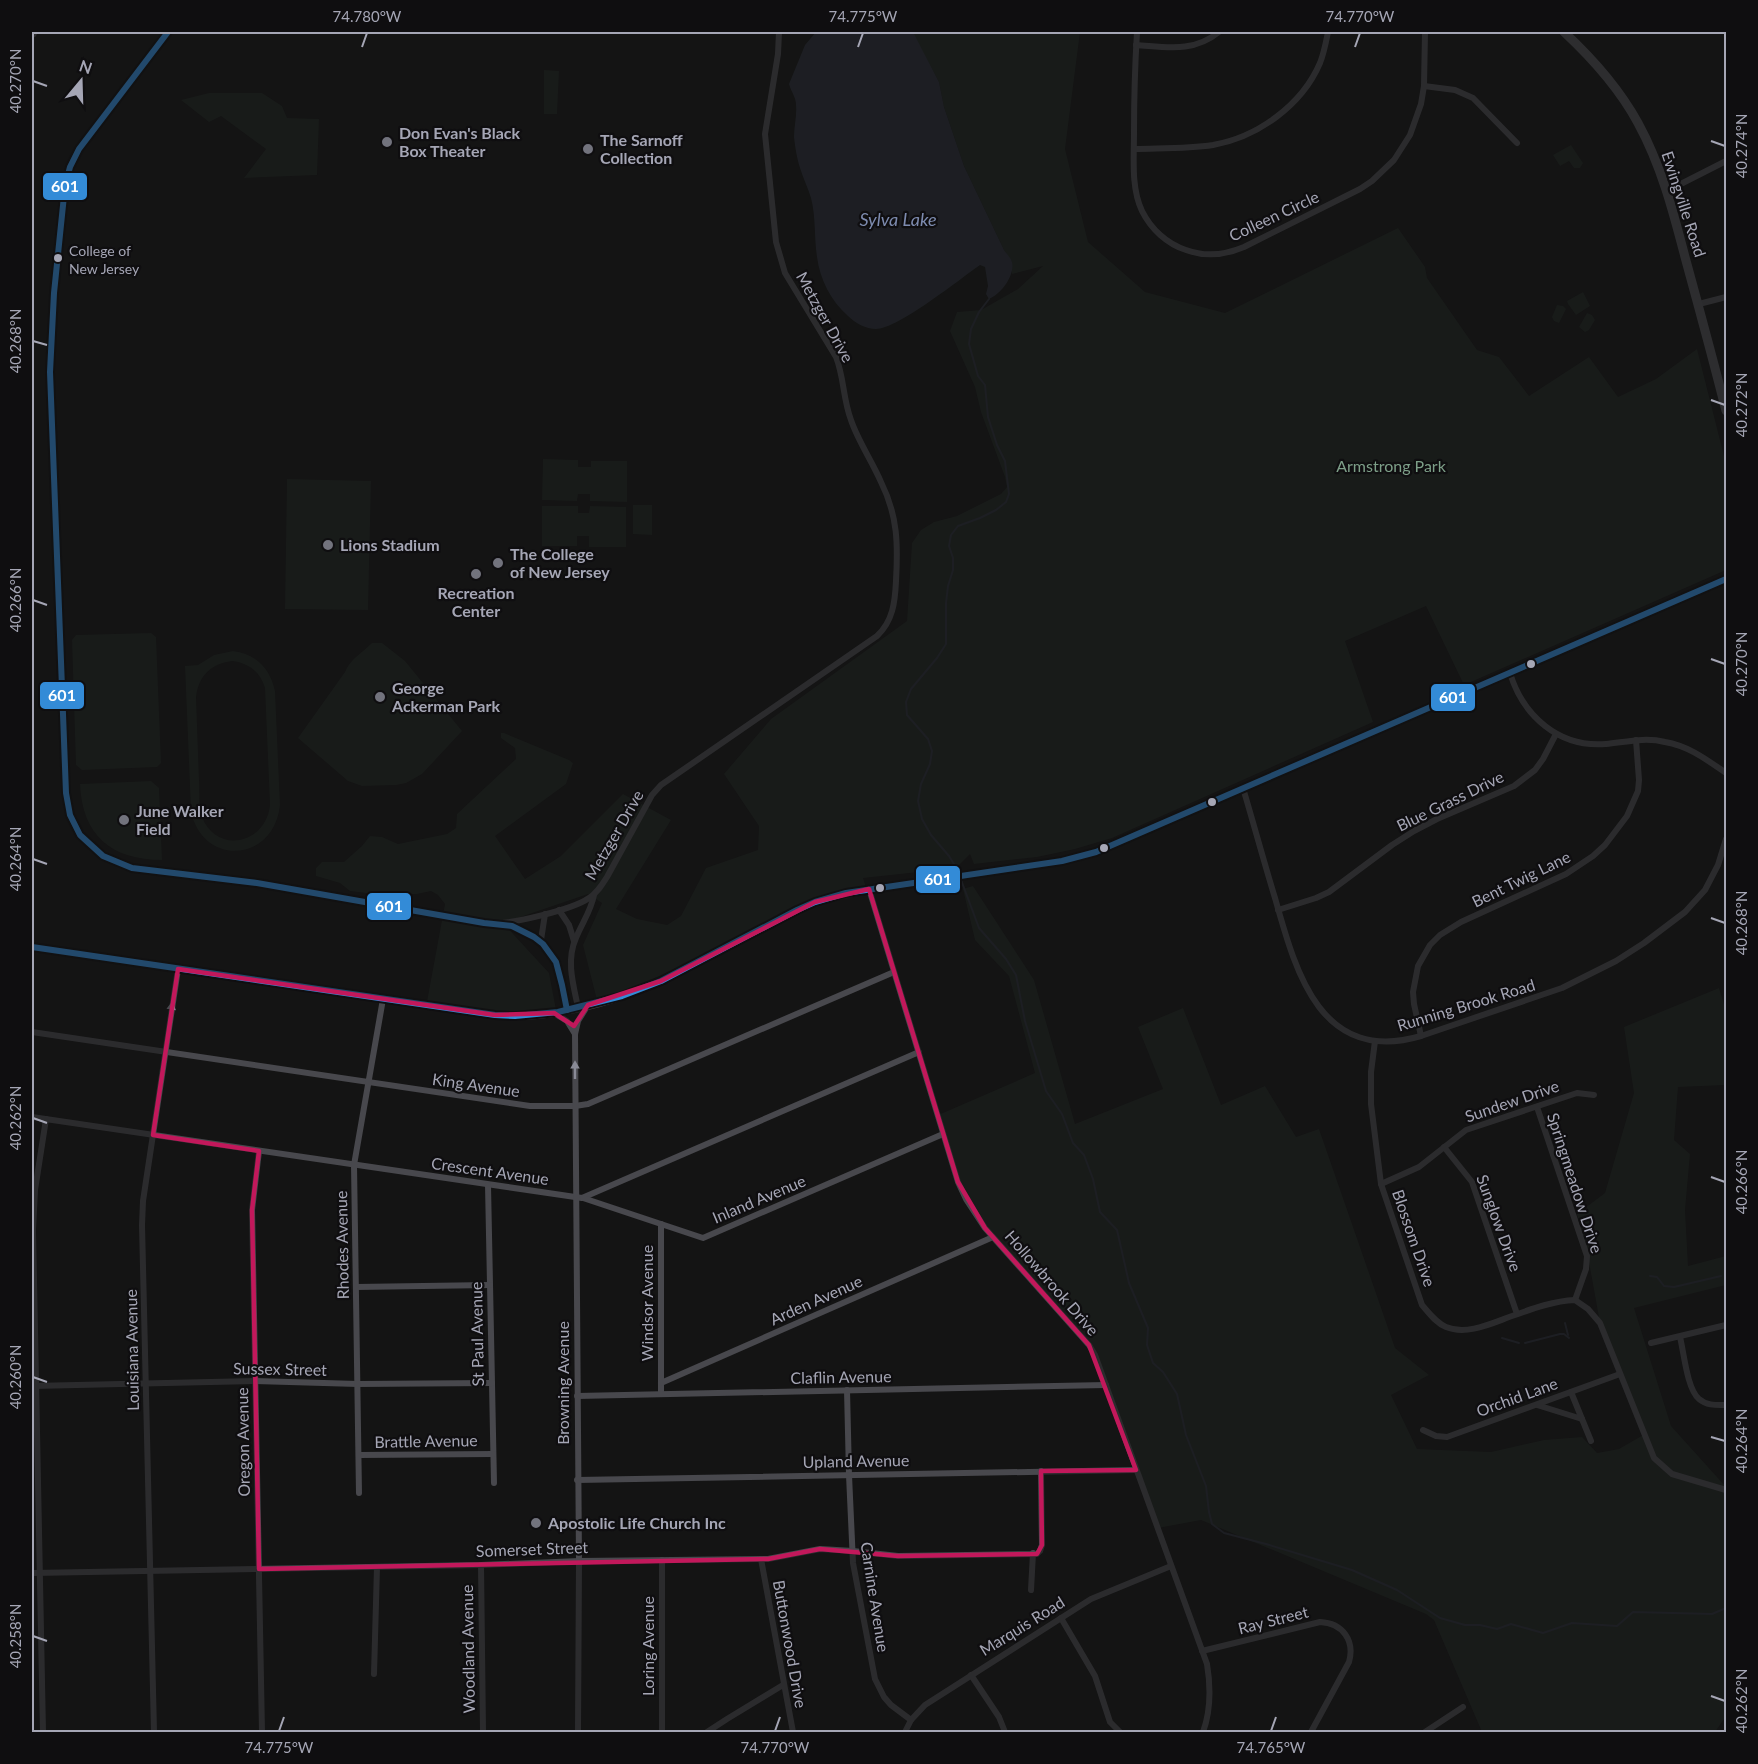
<svg xmlns="http://www.w3.org/2000/svg" width="1758" height="1764" font-family="Lato,sans-serif">
<style>
.green{fill:#1e2420;fill-rule:evenodd}
.water{fill:#282c35}
.lines{fill:none;stroke-linecap:round;stroke-linejoin:round}
.stream{stroke:#282c35;stroke-width:2}
.minor{stroke:#48484d;stroke-width:6}
.tertiary{stroke:#48484d;stroke-width:8}
.secondary{stroke:#4c4c51;stroke-width:9}
.primary{stroke:#4b4a4f;stroke-width:10}
.bus-1-casing{stroke:#0f0e10;stroke-width:10}
.bus-1{stroke:#338bd7;stroke-width:6}
.oneway{fill:#898a96}
.marked{fill:none;stroke:#c2185b;stroke-width:4.5;stroke-linejoin:round}
.ticks{fill:none;stroke:#a5a6b5;stroke-width:2}
.poi-dot{fill:#72737d;stroke:#0f0e10;stroke-width:2}
.bus-dot{fill:#a5a6b5;stroke:#0f0e10;stroke-width:2}
.labels{text-anchor:middle;stroke-width:4.5;stroke-linejoin:round;paint-order:stroke}
.bus-label{font-size:14px;fill:#a5a6b5;stroke:#0f0e10;text-anchor:start}
.poi-label{font-size:16px;font-weight:bold;fill:#a5a6b5;stroke:#0f0e10;text-anchor:start}
.street-label{font-size:16px;fill:#a5a6b5;stroke:#0f0e10}
.park-label{font-size:16px;fill:#7d9f88;stroke:#0f0e10}
.water-label{font-size:18px;font-style:italic;fill:#7d8baf;stroke:#0f0e10}
.line-badge{stroke:#0f0e10;stroke-width:2}
.badge-label{font-size:16px;text-anchor:middle;font-weight:bold;fill:#fff}
.neatline{fill:none;stroke:#a5a6b5;stroke-width:2}
.ticks-label{font-size:15px;text-anchor:middle;fill:#a5a6b5}
</style>
<rect width="100%" height="100%" fill="#141414"/>
<g class="green">
<polygon points="912,32 1080,32 1065,149 1088,242 1145,292 1225,313 1398,228 1425,267 1427,278 1477,350 1499,357 1529,396 1589,357 1618,397 1656,379 1697,349 1726,464 1726,570 1464,685 1426,606 1345,641 1373,722 1112,838 1075,849 1037,857 974,864 970,854 956,868 863,878 868,894 815,905 598,1004 583,945 602,903 588,894 503,923 549,973 557,1015 426,1007 445,904 438,895 431,891 417,894 382,895 350,891 340,883 316,876 316,868 322,862 344,862 362,846 370,836 382,837 398,844 447,834 456,828 457,814 516,759 515,748 501,738 501,733 504,733 569,760 573,763 566,784 495,836 525,879 561,856 623,794 671,820 616,909 637,919 667,925 681,916 706,868 758,850 759,826 724,774 771,719 907,621 912,543 921,530 934,522 957,516 1001,494 1007,487 1005,477 981,412 975,387 950,331 957,312 981,310 1018,289 1043,266 1012,274 1012,262 1004,250 964,166 944,107 939,82"/>
<polygon points="544,70 559,71 557,114 544,114"/>
<polygon points="209,93 262,93 282,106 287,118 319,119 317,175 244,178 266,149 221,116 209,122 181,100"/>
<polygon points="1571,145 1583,163 1580,168 1574,168 1569,161 1560,166 1553,155"/>
<polygon points="1583,292 1590,306 1576,315 1568,304 1567,301"/>
<polygon points="1557,305 1563,306 1566,309 1559,323 1554,321 1552,317"/>
<polygon points="1587,313 1592,315 1595,320 1589,330 1585,332 1579,327"/>
<polygon points="543,459 578,460 578,467 591,467 591,461 627,461 627,502 590,501 590,494 578,494 577,501 542,500"/>
<polygon points="287,479 371,481 368,610 285,609"/>
<polygon points="633,505 652,505 652,535 633,534"/>
<polygon points="542,506 578,506 578,513 589,513 590,506 626,507 626,547 589,547 589,536 577,536 577,546 542,546"/>
<polygon points="151,633 156,637 161,763 157,767 82,770 76,765 72,640 76,635"/>
<path d="M372,643h10l23,18 57,70 -40,43 -16,9 -10,2 -34,1 -14,-5 -50,-43 47,-66c5,-13 17,-19 27,-29z"/>
<path d="M233,651c23,3 37,17 42,40l5,114c-6,58 -78,62 -89,6l-6,-145 13,-1 16,-10zM232,661c17,2 28,11 33,27l5,117c-4,39 -53,50 -68,12 -4,-10 -2,-25 -3,-37 -1,-28 -2,-55 -3,-83 3,-22 15,-33 36,-36z"/>
<path d="M151,781l8,7 3,72c-51,0 -80,-25 -82,-76z"/>
<polygon points="973,886 1034,980 1075,1124 1163,1089 1138,1027 1183,1008 1221,1105 1265,1086 1296,1137 1319,1129 1395,1348 1429,1375 1391,1395 1417,1449 1491,1452 1544,1440 1582,1437 1597,1453 1619,1449 1645,1434 1600,1323 1589,1262 1577,1214 1605,1193 1634,1093 1624,1027 1719,988 1726,1011 1726,1085 1678,1087 1674,1140 1690,1154 1685,1210 1688,1266 1726,1256 1726,1285 1634,1308 1671,1426 1726,1487 1726,1716 1715,1732 1482,1732 1434,1620 1426,1614 1201,1520 1158,1528 1095,1354 981,1225 949,1158 936,1116 1035,1073 1009,976 975,940 963,889"/>
</g>
<path class="water" d="M816,32h97l26,50 5,25 20,59 40,84c2,3 7,8 8,12 3,14 -11,32 -23,37l-3,-5 2,-8 -3,-19 -5,-2c-20,14 -82,64 -104,64 -10,0 -21,-6 -28,-13 -17,-15 -28,-36 -31,-59 -3,-20 -1,-39 -6,-59 -3,-10 -8,-20 -11,-30 -3,-9 -5,-21 -6,-31 0,-11 3,-21 2,-32 0,-8 -5,-13 -7,-21l16,-39z"/>
<g class="lines">
<g class="stream">
<polyline points="989,299 979,312 971,329 969,344 978,376 985,385 988,417 997,445 1005,461 1009,494 1006,502 996,510 980,518 958,526 951,535 949,546 953,558 953,570 948,586 946,603 946,644 937,658 911,689 906,702 907,715 928,739 932,751 930,764 921,784 918,801 922,819 931,835 949,856 957,869 979,928 1006,959 1016,975 1025,1021 1046,1091 1062,1114 1073,1143 1084,1155 1093,1179 1100,1212 1117,1230 1129,1283 1148,1328 1147,1345 1153,1363 1163,1372 1177,1394 1186,1435 1206,1486 1209,1512 1212,1524 1224,1533 1266,1544 1352,1570 1397,1590 1440,1618 1465,1625 1480,1625 1497,1629 1511,1624 1543,1633 1572,1623 1617,1626 1633,1612 1712,1614 1726,1608"/>
<polyline points="1650,1276 1657,1277 1664,1286 1674,1287 1721,1276"/>
<polyline points="1565,1323 1568,1335"/>
<polyline points="1502,1338 1519,1343"/>
<polyline points="1525,1343 1560,1334 1564,1334 1569,1338"/>
</g>
<g class="minor">
<path d="M168,32l-89,117 -9,18 -5,19 -11,107 -4,79 16,421 4,22 10,20 23,21 29,12 125,15 235,41c22,-1 80,-14 97,-26 8,-5 13,-13 18,-21l45,-82 9,-10 216,-149c16,-15 18,-34 19,-55 2,-36 2,-65 -15,-99 -9,-21 -23,-41 -30,-62 -8,-21 -7,-43 -15,-63l-51,-84 -9,-31 -11,-108 13,-80 1,-22"/>
<path d="M1137,32c-2,33 -3,67 -3,101 0,25 -3,55 8,78 9,18 25,33 44,39 19,7 39,5 58,-3l116,-58 12,-8 22,-21 16,-25 11,-31 3,-18 1,-54"/>
<path d="M1136,45c31,2 57,8 83,-13"/>
<polyline points="1424,86 1455,90 1473,98 1517,143"/>
<path d="M1134,149c26,-1 53,0 79,-4 45,-8 89,-40 107,-82 4,-10 6,-21 8,-31"/>
<polyline points="1667,191 1726,161"/>
<polyline points="1699,304 1726,297"/>
<path d="M1510,673c13,43 49,75 96,71 20,-2 39,-7 59,-2 24,4 42,18 61,31"/>
<path d="M1243,788c11,37 21,74 32,110 21,75 46,167 146,138l141,-48 54,-27 28,-18 41,-31 20,-22 13,-25 8,-26"/>
<path d="M869,889l89,293 8,17 19,29 104,117 6,10 112,309c4,24 4,46 -4,68"/>
<polyline points="559,910 569,925 574,941"/>
<polyline points="1278,910 1316,898 1329,892 1392,845 1414,831 1437,819 1514,786 1535,770 1543,759 1556,734"/>
<path d="M506,924c51,15 52,40 61,86"/>
<polyline points="541,940 545,914"/>
<path d="M578,1007c-5,-23 -12,-47 -2,-69 6,-15 15,-27 18,-43"/>
<polyline points="554,1013 567,1021 575,1034"/>
<polyline points="32,1032 530,1106 575,1106 588,1104 894,972"/>
<polyline points="1421,1036 1414,1004 1413,992 1418,966 1430,945 1440,935 1461,922 1566,874 1593,856 1605,845 1627,816 1638,791 1639,780 1636,740"/>
<path d="M1375,1041l-4,31v32l10,80 41,121c7,8 14,18 24,22 22,9 48,-5 69,-12 19,-7 39,-14 60,-15l13,9 12,14 54,135 18,16 54,16"/>
<polyline points="1537,1107 1587,1256 1586,1269 1575,1300"/>
<polyline points="32,1117 582,1198 919,1052"/>
<polyline points="1444,1147 1472,1182 1517,1314"/>
<polyline points="259,1151 252,1210 262,1732"/>
<polyline points="1381,1184 1419,1167 1466,1130 1577,1093 1594,1095"/>
<polyline points="488,1185 494,1483"/>
<polyline points="583,1198 703,1238 943,1134"/>
<polyline points="661,1224 661,1394"/>
<polyline points="356,1287 490,1285"/>
<path d="M1680,1337c4,16 7,52 19,62 8,7 18,6 27,6"/>
<polyline points="1651,1343 1726,1325"/>
<polyline points="661,1383 993,1237"/>
<polyline points="32,1386 255,1381 358,1384 492,1383"/>
<polyline points="847,1390 849,1475 853,1563 875,1679 884,1697 891,1705 911,1720"/>
<polyline points="1571,1392 1591,1441"/>
<polyline points="577,1396 1106,1385"/>
<polyline points="1537,1405 1582,1419"/>
<polyline points="1423,1430 1436,1436 1447,1437 1620,1374"/>
<polyline points="359,1455 493,1454"/>
<polyline points="577,1480 1136,1470"/>
<polyline points="359,1493 354,1165 383,999"/>
<polyline points="761,1559 793,1732"/>
<polyline points="662,1560 662,1732"/>
<polyline points="481,1565 483,1732"/>
<polyline points="32,1573 481,1565 579,1561 768,1559 820,1549 853,1551 898,1556 1037,1554 1040,1551 1042,1545 1041,1471"/>
<polyline points="1031,1590 1033,1553"/>
<polyline points="1061,1618 1095,1676 1110,1722 1120,1732"/>
<path d="M1202,1651l118,-29c23,1 35,19 29,40l-38,70"/>
<polyline points="374,1674 377,1567"/>
<polyline points="971,1675 999,1717 1005,1732"/>
<polyline points="43,1732 33,1230 35,1190 46,1119"/>
<polyline points="154,1732 142,1225 143,1201 178,969"/>
<polyline points="578,1732 579,1561 575,1034 578,1021 588,1005"/>
<polyline points="707,1732 727,1719 783,1685"/>
<polyline points="905,1732 911,1720 925,1705 1091,1599 1171,1566"/>
<polyline points="1425,1732 1463,1707"/>
</g>
<path class="tertiary" d="M32,947l463,68c53,6 117,-13 166,-34l136,-71 18,-8 31,-9 216,-32 34,-9 630,-273"/>
<path class="secondary" d="M1564,32c29,27 55,56 74,91 23,42 35,88 47,134 14,51 28,102 41,154"/>
<polyline class="primary" points="32,33 32,32"/>
<g class="bus-1-casing">
<g id="bus-1">
<polyline points="168,32 79,149 70,167 65,186 54,293 50,372 66,793 70,815 80,835 103,856 132,868 257,883 484,923 512,926 534,937 543,944 556,962 562,985 567,1010"/>
<polyline points="32,947 495,1015 515,1016 558,1012 622,996 661,981 797,910 815,902 846,893 1062,861 1096,852 1726,579"/>
</g>
</g>
<use href="#bus-1" class="bus-1"/>
</g>
<defs><path id="oneway-solid" d="M-6-.8H1V-3.2L6.5 0L1 3.2V.8H-6Z" transform="scale(1.5)"/></defs>
<g class="oneway">
<use href="#oneway-solid" transform="translate(171 1011) rotate(-82)"/>
<use href="#oneway-solid" transform="translate(575 1070) rotate(-90)"/>
</g>
<path d="M0 0H1758V1764H0ZM869,889l89,293 27,46 104,117 47,125 -95,1 1,74 -5,9 -139,2 -78,-7 -52,10 -509,10 -7,-359 7,-59 -106,-16 25,-166 317,46 59,-2 20,13 14,-21 73,-24 154,-79z" fill="#141414" fill-opacity=".55" fill-rule="evenodd"/>
<path class="marked" d="M869,889l89,293 27,46 104,117 47,125 -95,1 1,74 -5,9 -139,2 -78,-7 -52,10 -509,10 -7,-359 7,-59 -106,-16 25,-166 317,46 59,-2 20,13 14,-21 73,-24 154,-79z"/>
<path class="ticks" d="M362,47l5,-14M858,47l5,-14M1355,47l5,-14M33,81l14,5M1711,141l14,5M33,341l14,4M1711,400l14,5M33,600l14,5M1711,659l14,5M33,859l14,5M1711,918l14,5M33,1118l14,5M1711,1177l14,5M33,1377l14,5M1711,1437l14,4M33,1636l14,5M1711,1696l14,5M279,1731l5,-14M775,1731l5,-14M1271,1731l5,-14"/>
<g class="poi-dot">
<circle cx="387" cy="142" r="6"/>
<circle cx="588" cy="149" r="6"/>
<circle cx="328" cy="545" r="6"/>
<circle cx="498" cy="563" r="6"/>
<circle cx="476" cy="574" r="6"/>
<circle cx="380" cy="697" r="6"/>
<circle cx="124" cy="820" r="6"/>
<circle cx="536" cy="1523" r="6"/>
</g>
<g class="bus-dot">
<circle cx="58" cy="258" r="5"/>
<circle cx="1531" cy="664" r="5"/>
<circle cx="1212" cy="802" r="5"/>
<circle cx="1104" cy="848" r="5"/>
<circle cx="880" cy="888" r="5"/>
</g>
<g class="labels">
<g class="bus-label">
<text x="69" y="256">College of<tspan x="69" dy="18">New Jersey</tspan></text>
</g>
<g class="poi-label">
<text x="399" y="139">Don Evan's Black<tspan x="399" dy="18">Box Theater</tspan></text>
<text x="600" y="146">The Sarnoff<tspan x="600" dy="18">Collection</tspan></text>
<text x="340" y="551">Lions Stadium</text>
<text x="510" y="560">The College<tspan x="510" dy="18">of New Jersey</tspan></text>
<text x="476" y="599" text-anchor="middle">Recreation<tspan x="476" dy="18">Center</tspan></text>
<text x="392" y="694">George<tspan x="392" dy="18">Ackerman Park</tspan></text>
<text x="136" y="817">June Walker<tspan x="136" dy="18">Field</tspan></text>
<text x="548" y="1529">Apostolic Life Church Inc</text>
</g>
<g class="street-label">
<text transform="translate(1684 204) rotate(72)" y="6">Ewingville Road</text>
<text transform="translate(1274 216) rotate(-25)" y="6">Colleen Circle</text>
<text transform="translate(825 317) rotate(61)" y="6">Metzger Drive</text>
<text transform="translate(1450 801) rotate(-26)" y="6">Blue Grass Drive</text>
<text transform="translate(614 835) rotate(-60)" y="6">Metzger Drive</text>
<text transform="translate(1521 879) rotate(-26)" y="6">Bent Twig Lane</text>
<text transform="translate(1466 1005) rotate(-17)" y="6">Running Brook Road</text>
<text transform="translate(476 1085) rotate(8)" y="6">King Avenue</text>
<text transform="translate(1512 1101) rotate(-19)" y="6">Sundew Drive</text>
<text transform="translate(490 1171) rotate(8)" y="6">Crescent Avenue</text>
<text transform="translate(1575 1183) rotate(72)" y="6">Springmeadow Drive</text>
<text transform="translate(759 1199) rotate(-23)" y="6">Inland Avenue</text>
<text transform="translate(1499 1223) rotate(70)" y="6">Sunglow Drive</text>
<text transform="translate(1414 1238) rotate(71)" y="6">Blossom Drive</text>
<text transform="translate(342 1245) rotate(-91)" y="6">Rhodes Avenue</text>
<text transform="translate(1052 1283) rotate(49)" y="6">Hollowbrook Drive</text>
<text transform="translate(816 1300) rotate(-24)" y="6">Arden Avenue</text>
<text transform="translate(647 1303) rotate(-90)" y="6">Windsor Avenue</text>
<text transform="translate(477 1334) rotate(-91)" y="6">St Paul Avenue</text>
<text transform="translate(132 1350) rotate(-91)" y="6">Louisiana Avenue</text>
<text transform="translate(280 1369) rotate(1)" y="6">Sussex Street</text>
<text transform="translate(841 1377) rotate(-1)" y="6">Claflin Avenue</text>
<text transform="translate(563 1383) rotate(-90)" y="6">Browning Avenue</text>
<text transform="translate(1517 1397) rotate(-20)" y="6">Orchid Lane</text>
<text transform="translate(426 1441) rotate(-1)" y="6">Brattle Avenue</text>
<text transform="translate(243 1442) rotate(-91)" y="6">Oregon Avenue</text>
<text transform="translate(856 1461) rotate(-1)" y="6">Upland Avenue</text>
<text transform="translate(532 1549) rotate(-2)" y="6">Somerset Street</text>
<text transform="translate(875 1597) rotate(81)" y="6">Carnine Avenue</text>
<text transform="translate(1273 1620) rotate(-14)" y="6">Ray Street</text>
<text transform="translate(1022 1626) rotate(-32)" y="6">Marquis Road</text>
<text transform="translate(790 1644) rotate(80)" y="6">Buttonwood Drive</text>
<text transform="translate(648 1646) rotate(-90)" y="6">Loring Avenue</text>
<text transform="translate(468 1649) rotate(-91)" y="6">Woodland Avenue</text>
</g>
<g class="park-label">
<text x="1391" y="472">Armstrong Park</text>
</g>
<g class="water-label">
<text x="898" y="226">Sylva Lake</text>
</g>
</g>
<g class="line-badge">
<rect x="42" y="172" width="46" height="29" rx="6" fill="#338bd7"/>
<rect x="39" y="681" width="46" height="29" rx="6" fill="#338bd7"/>
<rect x="1430" y="683" width="46" height="29" rx="6" fill="#338bd7"/>
<rect x="915" y="865" width="46" height="29" rx="6" fill="#338bd7"/>
<rect x="366" y="892" width="46" height="29" rx="6" fill="#338bd7"/>
</g>
<g class="badge-label">
<text x="65" y="192">601</text>
<text x="62" y="701">601</text>
<text x="1453" y="703">601</text>
<text x="938" y="885">601</text>
<text x="389" y="912">601</text>
</g>
<rect width="1758" height="1764" fill="none" stroke="#0f0e10" stroke-width="66"/>
<g transform="translate(81 81) rotate(19)" stroke="#0f0e10" stroke-width="4.5" paint-order="stroke">
<path d="M0-4.5L10 22L0 15L-10 22Z" fill="#a5a6b5"/>
<text y="-9" font-size="16" font-weight="bold" text-anchor="middle" fill="#a5a6b5">N</text>
</g>
<rect x="33" y="33" width="1692" height="1698" class="neatline"/>
<g class="ticks-label">
<text x="367" y="22">74.780°W</text>
<text x="863" y="22">74.775°W</text>
<text x="1360" y="22">74.770°W</text>
<text transform="translate(16 81) rotate(-90)" y="5">40.270°N</text>
<text transform="translate(1742 146) rotate(-90)" y="5">40.274°N</text>
<text transform="translate(16 341) rotate(-90)" y="5">40.268°N</text>
<text transform="translate(1742 405) rotate(-90)" y="5">40.272°N</text>
<text transform="translate(16 600) rotate(-90)" y="5">40.266°N</text>
<text transform="translate(1742 664) rotate(-90)" y="5">40.270°N</text>
<text transform="translate(16 859) rotate(-90)" y="5">40.264°N</text>
<text transform="translate(1742 923) rotate(-90)" y="5">40.268°N</text>
<text transform="translate(16 1118) rotate(-90)" y="5">40.262°N</text>
<text transform="translate(1742 1182) rotate(-90)" y="5">40.266°N</text>
<text transform="translate(16 1377) rotate(-90)" y="5">40.260°N</text>
<text transform="translate(1742 1441) rotate(-90)" y="5">40.264°N</text>
<text transform="translate(16 1636) rotate(-90)" y="5">40.258°N</text>
<text transform="translate(1742 1701) rotate(-90)" y="5">40.262°N</text>
<text x="279" y="1753">74.775°W</text>
<text x="775" y="1753">74.770°W</text>
<text x="1271" y="1753">74.765°W</text>
</g>
</svg>
